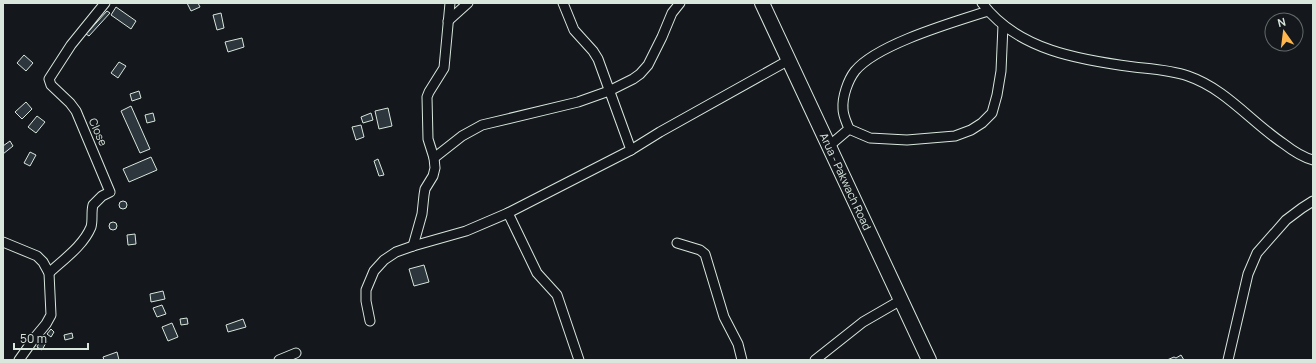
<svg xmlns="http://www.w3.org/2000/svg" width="1316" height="363" font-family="Manrope,sans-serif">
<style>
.building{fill:#2c363c;stroke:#d8e6dc}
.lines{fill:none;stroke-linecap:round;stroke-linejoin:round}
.street-casing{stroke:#d8e6dc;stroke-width:11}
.primary-casing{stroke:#d8e6dc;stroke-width:16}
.street{stroke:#14181c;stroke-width:9}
.primary{stroke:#14181c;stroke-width:14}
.labels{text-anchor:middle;stroke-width:3;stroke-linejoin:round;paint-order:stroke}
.street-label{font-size:11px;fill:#d8e6dc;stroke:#14181c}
</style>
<rect width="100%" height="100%" fill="#14181c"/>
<g class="building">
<polygon points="187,3 198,3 200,7 191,11"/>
<polygon points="116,7 136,21 131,29 111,15"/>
<polygon points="107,11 110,13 89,36 86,34"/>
<polygon points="221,13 224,28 217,30 213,15"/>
<polygon points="242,38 244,47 228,52 225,42"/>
<polygon points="24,55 33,63 26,71 17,63"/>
<polygon points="119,62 126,66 118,78 111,73"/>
<polygon points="139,91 141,98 132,101 130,94"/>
<polygon points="26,102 32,109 22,119 15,112"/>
<polygon points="131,106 150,149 140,153 121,111"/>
<polygon points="388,108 392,126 379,129 375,111"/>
<polygon points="153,113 155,121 147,123 145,115"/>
<polygon points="371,113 373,120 363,123 361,117"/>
<polygon points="37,116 45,122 36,133 28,127"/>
<polygon points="361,125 364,137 356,140 352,127"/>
<polygon points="10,141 13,146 3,154 3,146"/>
<polygon points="30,152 36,155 30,166 24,163"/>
<polygon points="151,157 157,170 129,182 123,169"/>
<polygon points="378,159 384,175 379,176 374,161"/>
<circle cx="123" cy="205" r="4"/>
<circle cx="113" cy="226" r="4"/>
<polygon points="135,234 136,244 128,245 127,235"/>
<polygon points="424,265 429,282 414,286 409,269"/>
<polygon points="163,291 165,299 151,302 150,294"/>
<polygon points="162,305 166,314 157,317 153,308"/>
<polygon points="187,318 188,324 181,325 180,319"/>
<polygon points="243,319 246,327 228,332 226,325"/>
<polygon points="172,323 178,337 168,341 162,327"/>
<polygon points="51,329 54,332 51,337 47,334"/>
<polygon points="72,333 73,338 65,340 64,335"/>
<polygon points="41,339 47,341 42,350 37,347"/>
<polygon points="117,352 119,360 104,360 103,357"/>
<polygon points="1181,355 1184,360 1167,360 1174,357 1176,358"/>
</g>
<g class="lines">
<g class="street-casing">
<g id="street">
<polyline points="563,3 574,30 593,51 598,59 631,150"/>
<path d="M982,3c35,47 98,57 152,64 18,2 37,3 54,9 38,13 63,46 96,68 9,7 18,13 29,16"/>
<polyline points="448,21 468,3"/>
<polyline points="849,129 870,138 907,140 955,136 971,130 982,123 992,113 997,95 1001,71 1003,25"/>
<path d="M829,146l20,-17c-2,-6 -6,-13 -6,-20 -1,-12 5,-29 12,-38 22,-27 99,-49 133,-60"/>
<polyline points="434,158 462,136 482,125 578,102 609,91 633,79 640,74 648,65 662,37 672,13 680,3"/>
<polyline points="508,213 537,273 557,295 579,360"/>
<polyline points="3,242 37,256 43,262 49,273 51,315 46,324 36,336 19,360"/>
<polyline points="677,243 700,250 705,254 724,317 738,344 742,360"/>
<polyline points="413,246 422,214 424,195 425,189 433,176 435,168 434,158 428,139 427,97 429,92 444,68 450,3"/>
<path d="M49,273c15,-14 34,-27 42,-46 2,-7 0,-15 2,-22l9,-9 8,-4 -34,-81 -6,-8 -19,-18 -2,-6 22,-34 34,-42"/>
<polyline points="370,321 366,301 366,290 374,271 384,260 396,252 413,246 466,231 508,213 631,150 660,132 789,60"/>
<polyline points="279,360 296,353"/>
<polyline points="815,360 863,322 901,300"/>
<polyline points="1228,360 1248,274 1257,253 1286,220 1302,208 1313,201"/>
</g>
</g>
<g class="primary-casing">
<g id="primary">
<path id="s1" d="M762,3l167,357"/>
</g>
</g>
<use href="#street" class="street"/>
<use href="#primary" class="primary"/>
</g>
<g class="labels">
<g class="street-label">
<text transform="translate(98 132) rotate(66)" y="4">Close</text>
<text dy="4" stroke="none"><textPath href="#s1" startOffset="197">Arua - Pakwach Road</textPath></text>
</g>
</g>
<rect width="1316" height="363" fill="none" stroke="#d8e6dc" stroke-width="8"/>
<g transform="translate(1284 32) rotate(346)"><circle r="19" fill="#14181c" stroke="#626a69"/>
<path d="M0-3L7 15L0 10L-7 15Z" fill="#ffb74d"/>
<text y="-6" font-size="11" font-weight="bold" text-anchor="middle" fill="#d8e6dc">N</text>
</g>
<path d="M14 343v6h74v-6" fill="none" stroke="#d8e6dc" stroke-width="2"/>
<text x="20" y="343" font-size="12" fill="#d8e6dc" stroke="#14181c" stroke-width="3" paint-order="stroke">50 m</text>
</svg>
